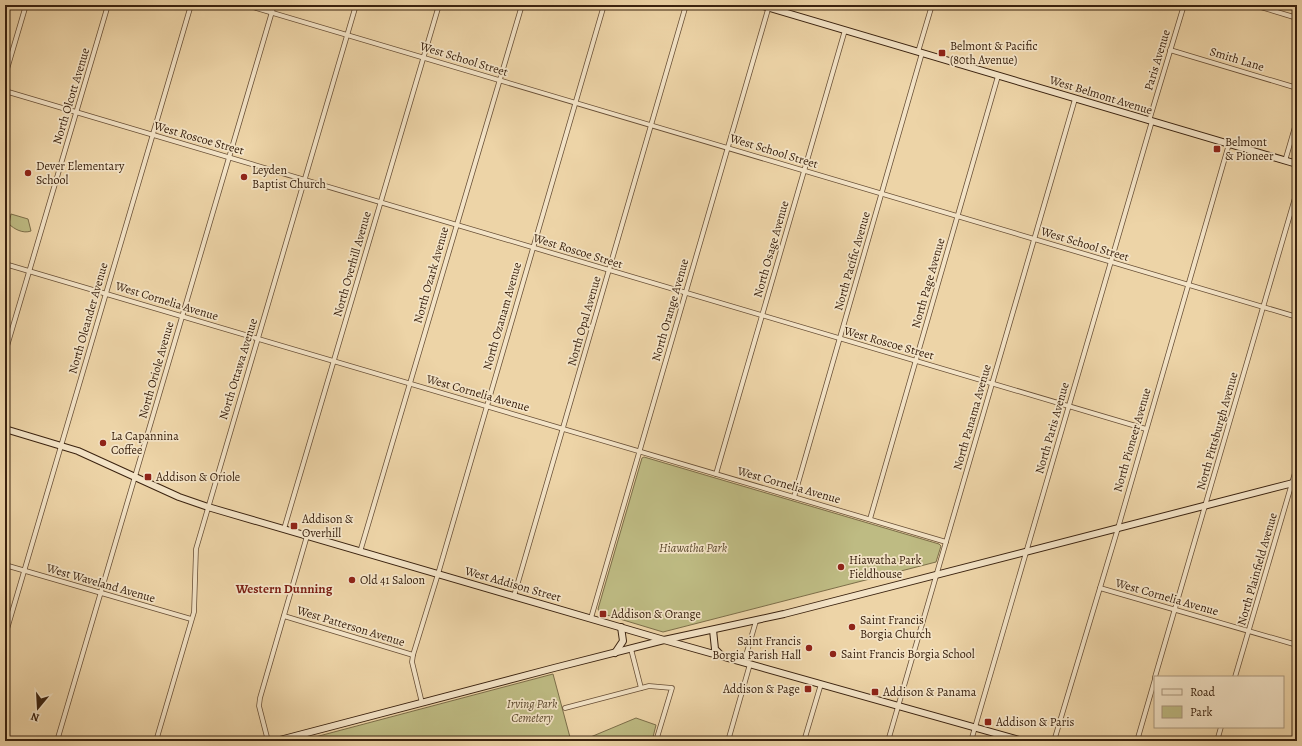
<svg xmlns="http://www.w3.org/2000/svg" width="1302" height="746" font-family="Alegreya,serif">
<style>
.green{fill:#bebb83;stroke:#7c6e49}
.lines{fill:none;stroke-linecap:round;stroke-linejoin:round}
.street-casing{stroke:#674e35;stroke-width:5.5}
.secondary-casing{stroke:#3a220f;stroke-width:8}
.street{stroke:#f3e3c6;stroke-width:4}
.secondary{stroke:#f3e3c6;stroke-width:6}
.poi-dot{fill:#8f2418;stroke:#f3e3c6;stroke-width:1.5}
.labels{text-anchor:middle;stroke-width:3.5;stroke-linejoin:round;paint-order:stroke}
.poi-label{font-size:12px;fill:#3a220f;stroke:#f3e3c6;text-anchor:start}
.street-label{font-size:12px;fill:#3a220f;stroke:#f3e3c6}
.park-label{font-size:12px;font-style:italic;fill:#5b482c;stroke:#f3e3c6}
.neighbourhood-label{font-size:13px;font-weight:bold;fill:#7a1f14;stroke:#f3e3c6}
</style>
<rect width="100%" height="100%" fill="#edd4a7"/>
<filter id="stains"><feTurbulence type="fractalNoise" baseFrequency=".005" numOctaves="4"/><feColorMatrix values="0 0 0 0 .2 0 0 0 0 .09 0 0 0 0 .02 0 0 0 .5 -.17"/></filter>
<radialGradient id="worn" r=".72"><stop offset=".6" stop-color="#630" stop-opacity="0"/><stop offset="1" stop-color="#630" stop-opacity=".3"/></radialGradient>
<g class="green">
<path d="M11,214l17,5 3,12c-8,3 -17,-2 -22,-7z"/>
<polygon points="644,457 939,544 941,546 936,562 663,632 600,613 598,609 642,458"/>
<polygon points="553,674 571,741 300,741"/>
<polygon points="636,718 656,725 652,741 581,741"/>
</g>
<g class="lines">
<g class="street-casing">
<g id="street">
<polyline points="246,5 1297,317"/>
<polyline points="1254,5 1297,18"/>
<polyline points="1170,50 1297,88"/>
<polyline points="918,52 932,5"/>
<polyline points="5,76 26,5"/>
<polyline points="5,91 1146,429"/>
<polyline points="1149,121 1184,5"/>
<polyline points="1285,161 1297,120"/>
<polyline points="5,264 946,542"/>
<polyline points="5,353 108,5"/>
<polyline points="716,474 845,30"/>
<polyline points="794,497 922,53"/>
<polyline points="870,519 998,76"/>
<polyline points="284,529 439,5"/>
<polyline points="360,552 522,5"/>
<polyline points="5,565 191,619"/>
<polyline points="1100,588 1297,645"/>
<polyline points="514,596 686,5"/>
<polyline points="284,616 413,655"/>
<polyline points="591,618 769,6"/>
<polyline points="5,636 191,5"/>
<polyline points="631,649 641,688"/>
<polyline points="744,662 756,621"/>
<polyline points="1155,677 1297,191"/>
<polyline points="1235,677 1297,466"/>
<polyline points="422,703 412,662 413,655 438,574 604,5"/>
<polyline points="565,708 649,686 672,688 656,741"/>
<polyline points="57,741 274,5"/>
<polyline points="156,741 194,612 196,549 356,5"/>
<polyline points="268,741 259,706 260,698 307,536"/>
<polyline points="728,741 750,664"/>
<polyline points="804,741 821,684"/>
<polyline points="888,741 1075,99"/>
<polyline points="971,741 1152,121"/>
<polyline points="1054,741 1118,528 1229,144"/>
<polyline points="1137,741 1155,679"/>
<polyline points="1217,741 1221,727"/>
<polyline points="1296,741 1297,737"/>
</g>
</g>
<g class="secondary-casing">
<g id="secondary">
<polyline points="760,5 1297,164"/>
<polyline points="5,429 78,451 179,497 208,507 664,640 1023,741"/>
<polyline points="713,630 715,649 721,655"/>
<polyline points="615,653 623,641 621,627"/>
<polyline points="276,741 554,668 664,640 784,614 1297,482"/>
</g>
</g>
<use href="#street" class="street"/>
<use href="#secondary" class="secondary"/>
</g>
<g class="poi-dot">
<rect x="938" y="49" width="8" height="8" rx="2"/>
<rect x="1213" y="145" width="8" height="8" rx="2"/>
<circle cx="28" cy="173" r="4"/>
<circle cx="244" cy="177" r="4"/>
<circle cx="103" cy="443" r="4"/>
<rect x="144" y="473" width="8" height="8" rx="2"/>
<rect x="290" y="522" width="8" height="8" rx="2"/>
<circle cx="841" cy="567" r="4"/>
<circle cx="352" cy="580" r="4"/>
<rect x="599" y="610" width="8" height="8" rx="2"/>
<circle cx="852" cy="627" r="4"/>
<circle cx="809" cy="648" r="4"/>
<circle cx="833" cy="654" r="4"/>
<rect x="804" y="685" width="8" height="8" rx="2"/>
<rect x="871" y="688" width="8" height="8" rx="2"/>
<rect x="984" y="718" width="8" height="8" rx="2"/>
</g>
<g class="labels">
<g class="poi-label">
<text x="950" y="50">Belmont &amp; Pacific<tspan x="950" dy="14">(80th Avenue)</tspan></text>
<text x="1225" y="146">Belmont<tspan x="1225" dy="14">&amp; Pioneer</tspan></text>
<text x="36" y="170">Dever Elementary<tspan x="36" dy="14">School</tspan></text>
<text x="252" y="174">Leyden<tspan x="252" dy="14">Baptist Church</tspan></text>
<text x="111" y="440">La Capannina<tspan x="111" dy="14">Coffee</tspan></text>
<text x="156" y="481">Addison &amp; Oriole</text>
<text x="302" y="523">Addison &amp;<tspan x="302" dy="14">Overhill</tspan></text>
<text x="849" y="564">Hiawatha Park<tspan x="849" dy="14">Fieldhouse</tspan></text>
<text x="360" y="584">Old 41 Saloon</text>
<text x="611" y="618">Addison &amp; Orange</text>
<text x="860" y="624">Saint Francis<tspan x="860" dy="14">Borgia Church</tspan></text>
<text x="801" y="645" text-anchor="end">Saint Francis<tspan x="801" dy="14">Borgia Parish Hall</tspan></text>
<text x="841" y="658">Saint Francis Borgia School</text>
<text x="800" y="693" text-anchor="end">Addison &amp; Page</text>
<text x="883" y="696">Addison &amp; Panama</text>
<text x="996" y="726">Addison &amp; Paris</text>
</g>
<g class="street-label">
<text transform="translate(464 59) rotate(17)" y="4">West School Street</text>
<text transform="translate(1237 59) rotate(17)" y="4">Smith Lane</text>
<text transform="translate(1157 60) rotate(-73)" y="4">Paris Avenue</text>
<text transform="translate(1101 95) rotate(17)" y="4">West Belmont Avenue</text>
<text transform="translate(71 96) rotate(-73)" y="4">North Olcott Avenue</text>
<text transform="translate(199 138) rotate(16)" y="4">West Roscoe Street</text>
<text transform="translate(774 151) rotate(17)" y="4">West School Street</text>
<text transform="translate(1085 244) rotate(17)" y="4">West School Street</text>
<text transform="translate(771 249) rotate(-74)" y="4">North Osage Avenue</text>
<text transform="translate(578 251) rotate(17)" y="4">West Roscoe Street</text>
<text transform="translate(852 261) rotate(-74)" y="4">North Pacific Avenue</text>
<text transform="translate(352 264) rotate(-74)" y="4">North Overhill Avenue</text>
<text transform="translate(431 275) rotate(-74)" y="4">North Ozark Avenue</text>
<text transform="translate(928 283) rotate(-74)" y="4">North Page Avenue</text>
<text transform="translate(167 301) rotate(17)" y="4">West Cornelia Avenue</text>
<text transform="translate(670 310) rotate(-74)" y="4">North Orange Avenue</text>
<text transform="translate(502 316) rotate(-74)" y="4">North Ozanam Avenue</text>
<text transform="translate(88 318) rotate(-74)" y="4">North Oleander Avenue</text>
<text transform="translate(584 321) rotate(-74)" y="4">North Opal Avenue</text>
<text transform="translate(889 343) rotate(16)" y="4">West Roscoe Street</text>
<text transform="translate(238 369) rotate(-73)" y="4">North Ottawa Avenue</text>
<text transform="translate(156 370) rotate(-74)" y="4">North Oriole Avenue</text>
<text transform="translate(478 393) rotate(16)" y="4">West Cornelia Avenue</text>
<text transform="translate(972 417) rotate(-74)" y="4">North Panama Avenue</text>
<text transform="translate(1052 428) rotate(-74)" y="4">North Paris Avenue</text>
<text transform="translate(1217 431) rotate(-74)" y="4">North Pittsburgh Avenue</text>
<text transform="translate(1132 440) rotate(-74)" y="4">North Pioneer Avenue</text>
<text transform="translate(789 485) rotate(16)" y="4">West Cornelia Avenue</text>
<text transform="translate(1257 569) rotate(-74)" y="4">North Plainfield Avenue</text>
<text transform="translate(101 583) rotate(16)" y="4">West Waveland Avenue</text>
<text transform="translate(513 584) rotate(16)" y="4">West Addison Street</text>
<text transform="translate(1167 597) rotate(16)" y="4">West Cornelia Avenue</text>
<text transform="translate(351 626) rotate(17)" y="4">West Patterson Avenue</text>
</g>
<g class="park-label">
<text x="693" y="552">Hiawatha Park</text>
<text x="532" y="708">Irving Park<tspan x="532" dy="14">Cemetery</tspan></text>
</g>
<g class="neighbourhood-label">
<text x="284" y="593">Western Dunning</text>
</g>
</g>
<rect width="1302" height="746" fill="none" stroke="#edd4a7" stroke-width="20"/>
<rect x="6" y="6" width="1290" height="734" fill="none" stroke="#3a220f" stroke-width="2"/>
<rect x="10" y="10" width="1282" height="726" fill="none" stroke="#3a220f"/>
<rect x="1154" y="676" width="130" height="52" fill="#f3e3c6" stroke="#a9967d"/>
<rect x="1162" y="689" width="20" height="6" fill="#f3e3c6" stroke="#a9967d"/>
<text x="1190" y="696" font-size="12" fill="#3a220f">Road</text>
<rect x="1162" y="706" width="20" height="12" fill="#bebb83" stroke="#a9967d"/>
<text x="1190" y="716" font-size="12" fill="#3a220f">Park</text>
<g transform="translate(38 708) rotate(198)" stroke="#f3e3c6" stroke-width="3" paint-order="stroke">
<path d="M0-3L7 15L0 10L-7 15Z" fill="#3a220f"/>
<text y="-6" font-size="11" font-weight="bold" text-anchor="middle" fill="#3a220f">N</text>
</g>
<rect width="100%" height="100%" filter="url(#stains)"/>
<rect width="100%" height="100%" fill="url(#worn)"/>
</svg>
